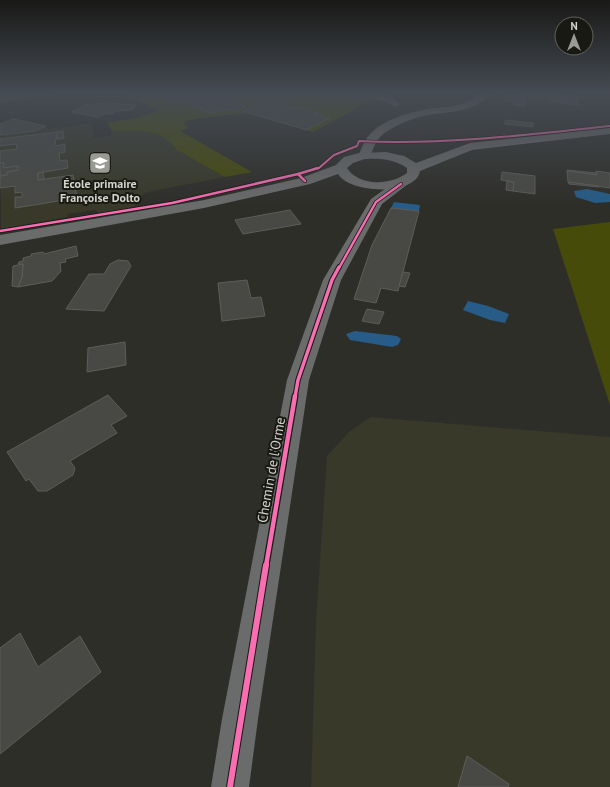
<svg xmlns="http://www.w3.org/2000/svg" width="610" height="787" font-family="'PT Sans',sans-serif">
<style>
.built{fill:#383929}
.green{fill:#474b09}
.water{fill:#265c87}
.building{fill:#484944;stroke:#5d5d59}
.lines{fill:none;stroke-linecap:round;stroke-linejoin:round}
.service{fill:#6a6b6b;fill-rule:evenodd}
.minor{fill:#6a6b6b;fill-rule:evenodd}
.tertiary{fill:#6a6b6b;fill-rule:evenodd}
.cycleway-far4-casing{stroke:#181913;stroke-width:3.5}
.cycleway-far3-casing{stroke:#181913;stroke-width:4}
.cycleway-far2-casing{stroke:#181913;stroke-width:5.5}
.cycleway-far1-casing{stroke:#181913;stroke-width:7}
.cycleway-casing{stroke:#181913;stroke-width:8}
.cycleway-far4{stroke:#f96db3;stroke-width:2}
.cycleway-far3{stroke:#f96db3;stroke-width:2.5}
.cycleway-far2{stroke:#f96db3;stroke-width:3.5}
.cycleway-far1{stroke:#f96db3;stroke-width:4.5}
.cycleway{stroke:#f96db3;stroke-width:6}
.labels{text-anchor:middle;stroke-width:4;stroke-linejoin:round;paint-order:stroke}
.far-poi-label{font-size:12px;font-weight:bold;fill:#d3d4cc;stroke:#181913}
.street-label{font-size:14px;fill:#d3d4cc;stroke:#181913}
</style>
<rect width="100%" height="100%" fill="#2e2e29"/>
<g class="built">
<polygon points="13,119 46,126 48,129 91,123 94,138 111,136 112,131 138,130 154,133 171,142 177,150 225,177 152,191 143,194 134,207 100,213 95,210 68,214 67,217 1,229 0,124"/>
<polygon points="371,417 610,437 610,787 311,787 316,621 327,456 350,431"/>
</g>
<g class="green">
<polygon points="0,94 56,94 0,103"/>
<path d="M132,94h251l-70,38 -66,-19 -46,5 -19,4 7,6 -9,3 72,41 -27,5 -48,-27c-15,-22 -41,-20 -65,-19l-5,-8 28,-5 23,-7 -20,-11h-14z"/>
<polygon points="610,222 610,405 553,229"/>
</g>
<g class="water">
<polygon points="587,189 610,194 610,202 595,203 576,197 574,191"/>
<polygon points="394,202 420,205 419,211 391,208"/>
<polygon points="468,301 488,306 509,314 505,323 490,320 463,310"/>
<polygon points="355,331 397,336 401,339 398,345 392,347 350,340 346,334"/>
</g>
<g class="building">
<polygon points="172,94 238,94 234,103 246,106 235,111 229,110 230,109 212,113 201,110 201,108 191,105 192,103 166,102"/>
<polygon points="549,94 578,97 578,102 550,102"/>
<polygon points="506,95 526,97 525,106 514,105 514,102 505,101"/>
<polygon points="268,101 294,108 298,107 318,113 315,114 330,118 306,130 243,111"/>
<polygon points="560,101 578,102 579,105 560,103"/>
<polygon points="104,103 136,105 132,110 116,111 113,114 108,113 98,117 71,112 85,105"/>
<polygon points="13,119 46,126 35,131 0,135 0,124"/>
<polygon points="505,120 533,123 533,127 505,124"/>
<polygon points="63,131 64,138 57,139 57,132"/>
<polygon points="57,132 57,139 55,139 56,146 65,144 65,152 59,153 60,161 67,160 68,168 38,173 38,180 73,175 77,198 15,208 15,197 22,197 22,192 15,193 15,186 0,188 0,176 7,175 7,172 18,170 18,166 3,168 4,163 0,163 0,151 17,149 16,144 0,146 0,139"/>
<polygon points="0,163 4,163 3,168 18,166 18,170 7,172 7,175 0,176"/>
<polygon points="567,170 596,173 597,175 567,171"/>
<polygon points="567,171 597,175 596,171 610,173 610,188 568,182"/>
<polygon points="43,172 44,179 38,180 38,173"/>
<polygon points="502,172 535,176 535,194 513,191 514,182 501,180"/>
<polygon points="507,181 514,182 513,191 506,190"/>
<polygon points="568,182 599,186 599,187 569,184"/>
<polygon points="391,208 419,211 398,291 381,288 376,303 354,299 372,245"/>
<polygon points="290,210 301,224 243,234 235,220"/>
<polygon points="76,246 78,256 65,259 66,262 60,263 61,271 52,281 18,287 22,277 23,264 18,264 19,262 23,261 23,258 31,256 31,254 43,252 44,254"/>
<polygon points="118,260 128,261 131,266 104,311 66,309 89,274 104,274 110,264"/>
<polygon points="23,264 22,277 18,287 12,286 13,266"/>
<polygon points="403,272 410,273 405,287 399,286"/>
<polygon points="247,280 251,298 261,297 265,316 222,321 218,283"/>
<polygon points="367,309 384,312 379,324 362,321"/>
<polygon points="125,342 126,365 87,372 88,348"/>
<polygon points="108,395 127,416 111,425 117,433 70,461 75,468 73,475 47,491 38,491 29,479 26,481 7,452"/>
<polygon points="20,633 38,667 80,636 101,672 0,754 0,648"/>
<polygon points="467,756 509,784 508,787 458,787"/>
</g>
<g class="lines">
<path class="service" d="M361,94c12,-1 30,0 39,10l-4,3 -12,-6 -22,-5z"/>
<g class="minor">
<path d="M479,94h10c-14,20 -43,17 -65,22 -14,3 -34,11 -44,21 -6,6 -7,15 -12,22h-8l-2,-3c4,-8 7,-18 14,-24 12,-12 35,-19 51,-22 18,-4 43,-1 56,-16z"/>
<path d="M522,94h24l1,1c-5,5 -20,4 -25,-1z"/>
<polygon points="401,180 406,181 408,184 382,204 341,280 309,380 258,719 249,787 211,787 222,719 287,380 323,280 371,199 396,181"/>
</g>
<path class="tertiary" d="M610,128v6l-138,16 -52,21c-4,25 -70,23 -82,3l-28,10 -106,24 -204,37v-10l204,-35 97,-22 35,-13 8,-8 15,-4 27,-1 18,4 12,7 54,-20zM365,159c15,-1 29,0 42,9v5c-16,12 -48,14 -60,-5l6,-5z"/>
<g class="cycleway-far4-casing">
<path id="cycleway-far4" d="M314,169l5,-1 15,-13 23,-9 2,-5c84,4 167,-6 251,-15"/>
</g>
<g class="cycleway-far3-casing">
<g id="cycleway-far3">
<polyline points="298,174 318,168"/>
<polyline points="0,231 172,203 298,174 305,181"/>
<polyline points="339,268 376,202 401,184"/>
</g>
</g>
<g class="cycleway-far2-casing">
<polyline id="cycleway-far2" points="295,397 298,380 332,280 339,267"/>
</g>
<g class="cycleway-far1-casing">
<polyline id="cycleway-far1" points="266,566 295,396"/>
</g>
<g class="cycleway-casing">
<polyline id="cycleway" points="230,787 266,565"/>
</g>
<use href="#cycleway-far4" class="cycleway-far4"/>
<use href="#cycleway-far3" class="cycleway-far3"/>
<use href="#cycleway-far2" class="cycleway-far2"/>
<use href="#cycleway-far1" class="cycleway-far1"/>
<use href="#cycleway" class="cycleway"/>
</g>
<linearGradient id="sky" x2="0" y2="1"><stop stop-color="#191917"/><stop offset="0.46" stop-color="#464c54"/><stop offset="1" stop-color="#464c54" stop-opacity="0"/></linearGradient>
<rect width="610" height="204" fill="url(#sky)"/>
<defs>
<g id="school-square" transform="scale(1.15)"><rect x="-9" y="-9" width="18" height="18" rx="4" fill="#999a93" stroke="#181913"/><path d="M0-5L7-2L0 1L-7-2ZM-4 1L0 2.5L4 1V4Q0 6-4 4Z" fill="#fff"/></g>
</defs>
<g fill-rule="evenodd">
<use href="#school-square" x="100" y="163"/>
</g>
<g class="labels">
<g class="far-poi-label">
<text x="100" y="188">École primaire<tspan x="100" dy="14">Françoise Dolto</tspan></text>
</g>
<g class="street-label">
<text transform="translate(271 470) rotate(-80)" y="5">Chemin de l'Orme</text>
</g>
</g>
<g transform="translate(574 36)"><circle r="19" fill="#181913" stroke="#63645d"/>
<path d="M0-3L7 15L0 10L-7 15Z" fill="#999a93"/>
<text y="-6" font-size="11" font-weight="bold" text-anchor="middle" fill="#d3d4cc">N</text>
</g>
</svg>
